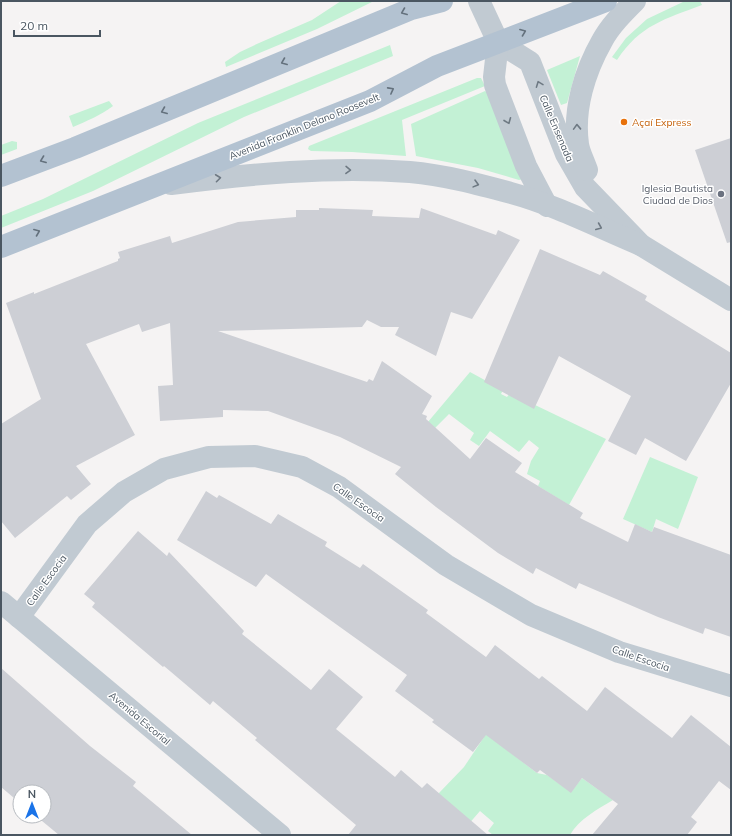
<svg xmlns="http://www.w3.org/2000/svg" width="732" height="836" font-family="Mulish,sans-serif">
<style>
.green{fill:#c3f1d5}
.building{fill:#cdcfd5}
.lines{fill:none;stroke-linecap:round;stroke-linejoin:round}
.minor{stroke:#c1cad2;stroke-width:22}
.tertiary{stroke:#c1cad2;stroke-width:22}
.primary{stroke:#b3c2d1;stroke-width:22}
.oneway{stroke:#64717d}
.oneway2{stroke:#6e7983}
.food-dot{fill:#e8710a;stroke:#fff;stroke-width:1.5}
.worship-dot{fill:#6b7280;stroke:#fff;stroke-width:1.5}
.labels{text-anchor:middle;stroke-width:3;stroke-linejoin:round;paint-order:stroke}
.food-label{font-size:10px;fill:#c56008;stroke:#fff;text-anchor:start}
.street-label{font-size:10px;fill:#4a5661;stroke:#fff}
.worship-label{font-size:10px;fill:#5b616d;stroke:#fff;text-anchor:end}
</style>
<rect width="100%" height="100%" fill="#f5f3f3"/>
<g class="green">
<polygon points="341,1 374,1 317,29 226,67 225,62 240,52 259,43 312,20"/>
<path d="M685,1h15l2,4c-37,14 -62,20 -85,55l-5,-3 14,-19 21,-19z"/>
<polygon points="390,45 393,56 244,117 93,191 1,228 1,216 43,199 198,123"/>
<polygon points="580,56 567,103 561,105 547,70"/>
<polygon points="477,78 481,78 485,86 402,120 406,156 352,152 311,151 308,149 309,146"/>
<polygon points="485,91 489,94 523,179 519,180 478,168 416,156 411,124"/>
<path d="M109,101l4,5c-12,9 -26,15 -40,21l-4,-11z"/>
<polygon points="12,141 17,142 17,149 1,155 1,145"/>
<polygon points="470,372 503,390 501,394 507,397 510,393 606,439 569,505 538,486 540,481 527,474 531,461 539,448 529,440 519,452 490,431 479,446 470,440 474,433 449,414 435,428 401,454"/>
<polygon points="650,457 698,477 678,529 656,519 652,532 623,519"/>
<path d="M486,734l51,39 10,2 24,17 11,-14 31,22c-15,9 -34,19 -43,35h-77l-5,-4 6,-8 -14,-12 -13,15 -59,5 31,-38 25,-26z"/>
</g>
<g class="building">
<polygon points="731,138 731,242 727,243 695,150"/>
<polygon points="319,208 373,210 372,216 419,218 421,208 496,235 498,230 520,240 472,319 451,312 436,356 395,335 399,327 381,327 367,320 362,327 218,331 367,382 369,379 373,381 382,361 432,396 422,414 427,416 426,419 470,459 486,438 522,463 515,472 583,513 580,518 628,542 635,524 652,532 654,527 731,555 731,637 705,628 703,634 658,617 579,583 576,589 536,568 533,574 498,553 436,507 395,474 401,467 340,437 268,411 223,410 223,417 160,421 158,386 173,385 170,323 142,332 139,324 86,344 135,435 76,466 91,484 71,500 67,496 15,538 1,521 1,424 41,399 6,303 34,292 34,294 118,261 118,259 120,258 118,252 170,236 172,243 238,222 296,217 296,210 319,210"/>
<polygon points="540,249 600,275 603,271 647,296 645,300 731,353 731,383 686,461 645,438 636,455 608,441 631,396 559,356 534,409 484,382"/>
<polygon points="206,491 217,498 219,495 271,524 278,514 327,542 325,546 360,568 363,564 428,610 426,613 486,657 495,645 539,679 542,676 587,711 605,687 672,738 691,715 731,747 731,790 719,781 691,817 697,822 687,835 592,835 618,804 582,778 571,793 540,770 537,773 486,735 473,752 432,722 434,720 395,691 407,675 266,574 256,587 177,540"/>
<polygon points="138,531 167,556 169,552 244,631 242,634 311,690 329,669 363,697 336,729 395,777 401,770 422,788 427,783 488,835 348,835 356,825 255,740 257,738 213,701 210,705 164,666 163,667 92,607 95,603 84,594"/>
<polygon points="1,668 90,746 136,782 133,786 192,835 59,835 36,816 44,816 44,792 20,792 20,803 1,787"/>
</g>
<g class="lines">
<g class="minor">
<polyline points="479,1 498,42 530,62 566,154 585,187 641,245 731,300"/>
<polyline points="498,42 494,77 495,85 526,166 547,206"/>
<path d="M587,170c-3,-9 -8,-18 -9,-26 -5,-35 7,-73 24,-103 8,-15 21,-28 33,-40"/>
<path d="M171,184c79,-10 159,-18 239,-12 34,3 68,12 101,21 44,12 87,34 130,52"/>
<polyline points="19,617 87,524 124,492 164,469 209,457 255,456 302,467 339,487 446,565 531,615 619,652 731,686"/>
</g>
<polyline class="tertiary" points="1,602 280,835"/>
<g class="primary">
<polyline points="1,176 75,148 411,9 442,1"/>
<polyline points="1,247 370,101 437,66 606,1"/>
</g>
</g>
<defs><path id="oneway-chevron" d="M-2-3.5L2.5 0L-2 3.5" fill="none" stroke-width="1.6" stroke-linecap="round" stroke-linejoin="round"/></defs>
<g class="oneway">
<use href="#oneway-chevron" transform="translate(404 12) rotate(158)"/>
<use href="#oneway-chevron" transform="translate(523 32) rotate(-21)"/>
<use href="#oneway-chevron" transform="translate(284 62) rotate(158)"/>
<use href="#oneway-chevron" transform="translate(391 90) rotate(-28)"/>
<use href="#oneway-chevron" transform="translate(164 111) rotate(158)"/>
<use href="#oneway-chevron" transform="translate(43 160) rotate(159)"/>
<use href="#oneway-chevron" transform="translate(37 232) rotate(-22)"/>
</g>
<g class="oneway2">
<use href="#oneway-chevron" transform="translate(539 84) rotate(-111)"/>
<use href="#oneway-chevron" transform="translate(508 121) rotate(68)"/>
<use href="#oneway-chevron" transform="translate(577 127) rotate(-92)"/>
<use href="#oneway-chevron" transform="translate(348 170) rotate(1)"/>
<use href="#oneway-chevron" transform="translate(218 178) rotate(-7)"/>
<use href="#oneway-chevron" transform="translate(476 184) rotate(15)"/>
<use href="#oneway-chevron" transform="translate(599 227) rotate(23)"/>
</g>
<circle class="food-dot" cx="624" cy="122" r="4"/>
<circle class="worship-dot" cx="721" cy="194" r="4"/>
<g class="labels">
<g class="food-label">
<text x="632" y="126">Açaí Express</text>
</g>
<g class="street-label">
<text transform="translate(304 126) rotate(-22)" y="4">Avenida Franklin Delano Roosevelt</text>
<text transform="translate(557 128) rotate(67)" y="4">Calle Ensenada</text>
<text transform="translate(359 502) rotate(35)" y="4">Calle Escocia</text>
<text transform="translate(46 580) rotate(-54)" y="4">Calle Escocia</text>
<text transform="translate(641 658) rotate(19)" y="4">Calle Escocia</text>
<text transform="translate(140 718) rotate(40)" y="4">Avenida Escorial</text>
</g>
<g class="worship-label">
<text x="713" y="192">Iglesia Bautista<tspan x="713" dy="12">Ciudad de Dios</tspan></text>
</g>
</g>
<rect width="732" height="836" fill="none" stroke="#4a5661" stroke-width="4"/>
<g transform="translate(32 804)"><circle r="19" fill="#ffffff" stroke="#b7bbc0"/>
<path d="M0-3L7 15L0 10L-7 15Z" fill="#1a73e8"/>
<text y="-6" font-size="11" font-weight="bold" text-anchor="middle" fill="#4a5661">N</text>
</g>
<path d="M14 30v6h86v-6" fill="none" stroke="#4a5661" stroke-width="2"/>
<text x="20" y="30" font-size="12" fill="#4a5661" stroke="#ffffff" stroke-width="3" paint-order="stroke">20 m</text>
</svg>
